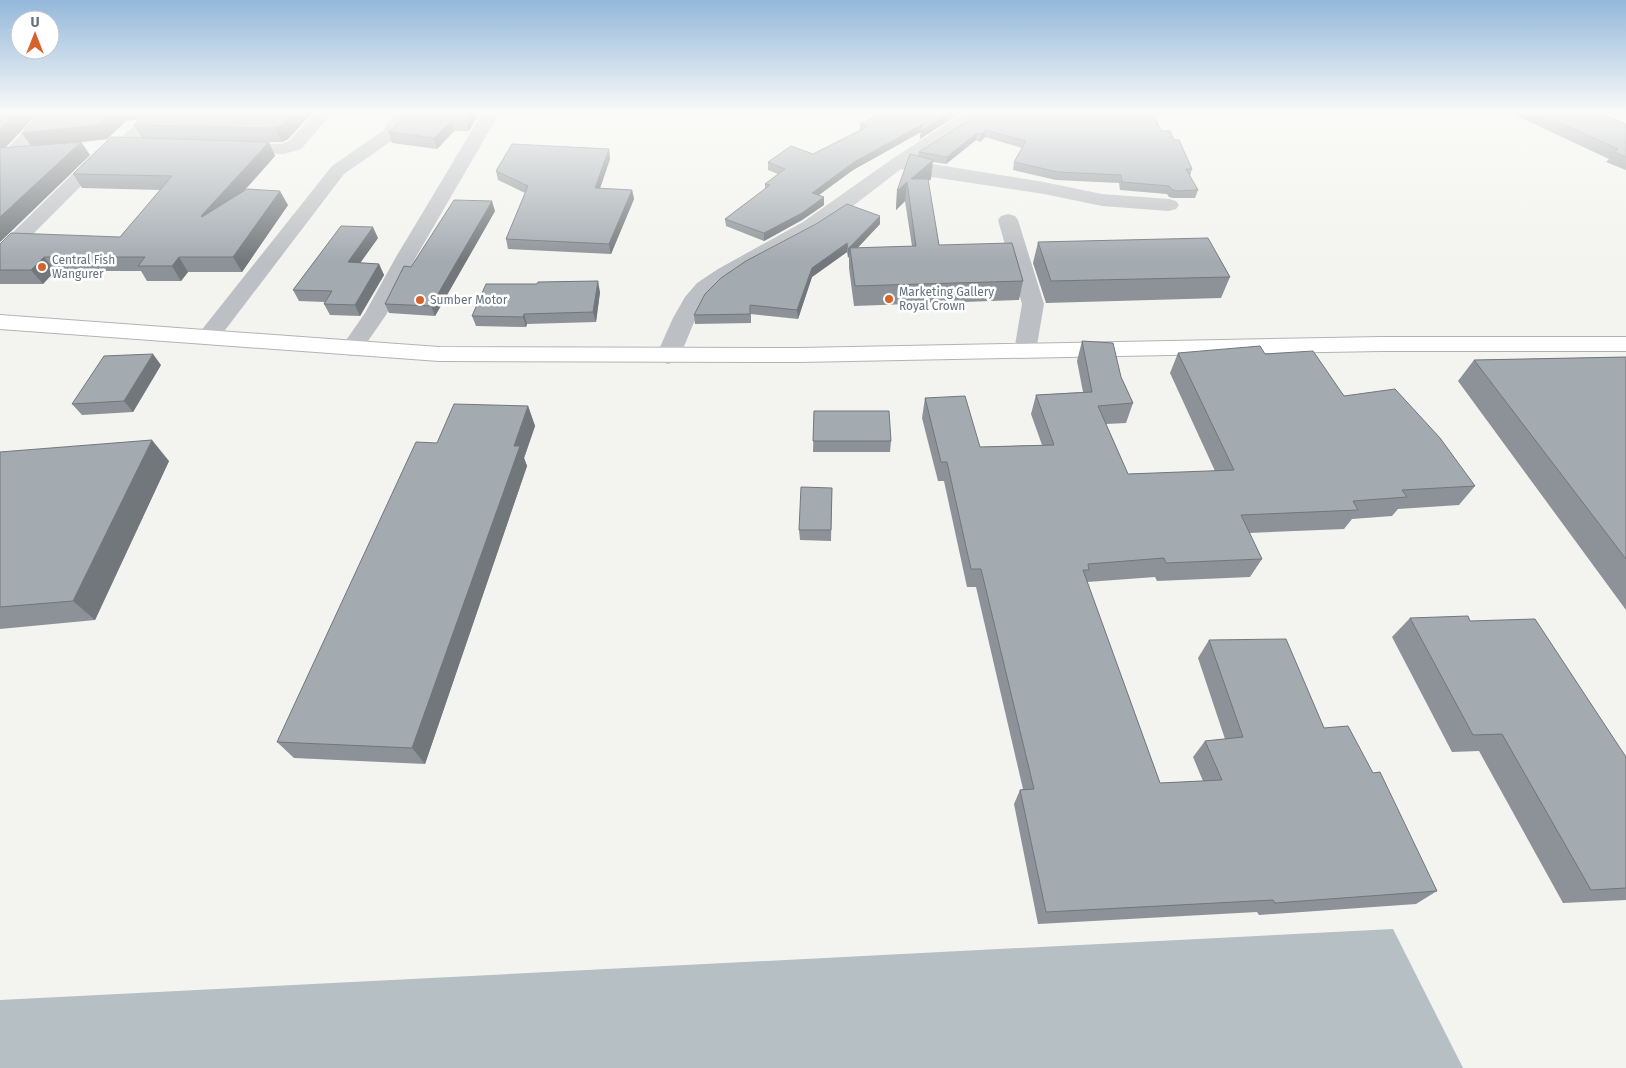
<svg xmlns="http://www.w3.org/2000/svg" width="1626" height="1068" font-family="'Fira Sans',sans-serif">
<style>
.water{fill:#b5bfc4}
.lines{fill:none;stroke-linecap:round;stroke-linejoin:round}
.trunk-casing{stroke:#b1b4b7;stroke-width:2}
.minor{fill:#bcbfc3;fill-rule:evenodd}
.trunk{fill:#fff;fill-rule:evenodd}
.wall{fill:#8c9297}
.shaded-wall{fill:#72777b}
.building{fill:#a3aab0;stroke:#72777b}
.poi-dot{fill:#d6632d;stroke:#fff;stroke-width:2}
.labels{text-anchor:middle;stroke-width:5;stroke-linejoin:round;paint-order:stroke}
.far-poi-label{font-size:12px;fill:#64717f;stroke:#fff;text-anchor:start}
</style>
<rect width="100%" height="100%" fill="#f3f3ef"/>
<polygon class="water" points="1393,929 1463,1068 0,1068 0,1000"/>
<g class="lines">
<g class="trunk-casing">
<polygon id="trunk" points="0,315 439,347 799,348 1381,337 1626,337 1626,351 1381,351 799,362 439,361 0,329"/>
</g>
<g class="minor">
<polygon points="42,112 60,112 16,160 10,161 4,160 1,156 4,152"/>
<polygon points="148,112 166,112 138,140 155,142 158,146 155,150 149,151 117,149 114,145 117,141"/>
<polygon points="316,112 333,112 301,149 284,154 235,153 229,152 226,148 229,144 235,143 282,144 289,141"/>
<polygon points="394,112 411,112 397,137 344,174 216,342 208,344 200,342 197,337 200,332 332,166 384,130"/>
<polygon points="483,112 500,112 416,257 386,315 359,354 351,356 343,354 340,349 365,313 396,257"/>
<path d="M965,112h20l-2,4 -70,45 131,21 58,12 67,5 7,2 3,4 -3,4 -7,2 -67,-5 -58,-12 -119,-18 -24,-7c-28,21 -56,45 -86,62 -29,17 -83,40 -104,63 -18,20 -21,46 -35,67l-8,3 -8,-3 -4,-5 17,-38 12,-21 12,-14 21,-14 85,-47 89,-63z"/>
<polygon points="104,148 110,149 113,153 110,157 7,260 0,262 0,245 98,149"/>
<polygon points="1008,214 1015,216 1018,220 1044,304 1036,351 1033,356 1025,358 1017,356 1014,351 1022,304 998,220 1001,216"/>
</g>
<use href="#trunk" class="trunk"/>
</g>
<g class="wall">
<polygon points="0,112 39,112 5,148 31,146 41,112 146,112 136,120 126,121 107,139 81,142 90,155 0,242"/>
<polygon points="313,112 288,139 282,142 266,142 275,156 243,192 288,205 242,272 188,272 181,281 147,281 141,271 55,271 43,284 0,284 0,244 120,237 161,190 82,188 73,174 142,138 134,125"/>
<polygon points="479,112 469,131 454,131 437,149 392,143 388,132"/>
<polygon points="884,112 962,112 920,139 921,132 853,170 819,195 824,197 824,205 802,220 764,241 726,226 725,219 765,189 765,184 778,174 768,170 768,162 813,154 860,130 860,124"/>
<polygon points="982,112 1161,131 1174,140 1192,169 1190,176 1198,190 1195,198 1173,198 1169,197 1167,194 1120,190 1119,183 1056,180 1013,170 1014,162 1022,148 985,137 980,142 976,140 946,164 932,162 931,179 928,181 939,245 1023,281 1019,300 854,306 849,268 849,256 848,258 847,252 812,277 798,319 751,314 751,323 695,324 694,315 880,224 857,248 912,246 905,201 896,210 897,191 918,156 919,152"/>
<polygon points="1517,112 1602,112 1601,114 1626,124 1626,170 1606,162 1609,159 1515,115"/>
<polygon points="609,149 610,159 600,188 632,190 634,199 611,254 508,249 506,239 525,193 498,180 496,171"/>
<polygon points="495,211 435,316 389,313 385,304"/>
<polygon points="378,238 360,263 379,264 384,275 360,316 330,315 324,304 325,302 299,301 293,290"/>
<polygon points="1038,242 1230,277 1221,298 1046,303 1033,263"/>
<polygon points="600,292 596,322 527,324 526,327 476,326 472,316"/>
<polygon points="1082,341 1121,377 1133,403 1126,423 1106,424 1128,474 1215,471 1170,373 1178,353 1265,354 1344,396 1475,486 1459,505 1398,509 1392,516 1352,519 1344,529 1249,533 1262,559 1250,577 1157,581 1155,577 1087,582 1160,783 1203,781 1193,757 1205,741 1225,739 1198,658 1209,640 1324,728 1437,891 1416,904 1259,915 1257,912 1038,924 1014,804 1020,790 1023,789 976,587 967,587 944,481 938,481 922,418 925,398 980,447 1042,445 1031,414 1036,395 1083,392 1077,361"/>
<polygon points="1626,357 1626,610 1458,381 1474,360"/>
<polygon points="161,365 133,412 82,415 72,404"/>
<polygon points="528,406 535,426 524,458 527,466 425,764 294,758 277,742 437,443"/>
<polygon points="814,411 891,441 890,452 813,452"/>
<polygon points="0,452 169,461 95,620 0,629"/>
<polygon points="832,488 831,541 800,540 799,530"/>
<polygon points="1410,618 1470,621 1626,757 1626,900 1563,903 1479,751 1452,752 1392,637"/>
</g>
<g class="shaded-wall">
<polygon points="17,112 39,112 4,149 0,150 0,129"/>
<polygon points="112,112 120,112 126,121 107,139 81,142 90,155 0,242 0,217 32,147 22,133"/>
<polygon points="132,112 146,112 136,120"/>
<polygon points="294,112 313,112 288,139 282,142 275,128"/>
<polygon points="470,112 479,112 469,131 466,121"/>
<polygon points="951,112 962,112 920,139 921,132 853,170 812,200 812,193 854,162 923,124"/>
<polygon points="451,121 454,131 437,149 434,138"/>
<polygon points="986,130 985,137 980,142 981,134"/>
<polygon points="977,133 976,140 946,164 947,157"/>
<polygon points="269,142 275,156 209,230 201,216"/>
<polygon points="609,149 610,159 597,197 595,188"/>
<polygon points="933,160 931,179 909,198 911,179"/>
<polygon points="907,182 905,201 896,210 897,191"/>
<polygon points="632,190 634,199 611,254 609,244"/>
<polygon points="280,191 288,205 242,272 233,257"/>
<polygon points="824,197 824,205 802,220 764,241 764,233"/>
<polygon points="492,201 495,211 435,316 431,306"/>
<polygon points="880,216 880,224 851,255 850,248 849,256 848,258 848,249"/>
<polygon points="373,227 378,238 353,273 348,262"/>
<polygon points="847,243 847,252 812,277 798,319 797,310 812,268"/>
<polygon points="44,257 55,271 43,284 31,270"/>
<polygon points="179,257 188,272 181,281 172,266"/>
<polygon points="379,264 384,275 360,316 355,305"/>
<polygon points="598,281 600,292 596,322 593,312"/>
<polygon points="524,314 527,324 526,327 523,317"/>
<polygon points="153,354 161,365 133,412 124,401"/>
<polygon points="528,406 535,426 524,458 527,466 425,764 412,748"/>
<polygon points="152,440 169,461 95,620 73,601"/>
</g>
<g class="building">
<polygon points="0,112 17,112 0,129"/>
<polygon points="41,112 112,112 98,125 22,133"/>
<polygon points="147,112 294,112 281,126 275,128 134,125"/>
<polygon points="404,112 470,112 466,121 451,121 434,138 388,132 395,127"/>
<polygon points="884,112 951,112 921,131 923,124 854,162 812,193 824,197 802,213 764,233 725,219 770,185 765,184 785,169 768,162 791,146 813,154 867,127 860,124"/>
<polygon points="982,112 1152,112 1161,131 1170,131 1174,140 1179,140 1192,169 1186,169 1198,190 1176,191 1171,189 1169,186 1122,182 1121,175 1058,172 1014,162 1026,141 986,130 981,134 977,133 947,157 919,152"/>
<polygon points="1537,112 1596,112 1626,124 1626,157 1614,152 1618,149"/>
<polygon points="111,137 269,142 201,216 202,217 247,189 280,191 233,257 179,257 172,266 138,266 145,257 44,257 31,270 0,270 0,244 11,233 120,237 172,176 73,174"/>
<polygon points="81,142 0,217 0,148"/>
<polygon points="512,144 609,149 595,188 632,190 609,244 506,239 528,186 496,171"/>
<polygon points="910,154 933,160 911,179 928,179 939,245 1012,243 1023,281 855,286 850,248 916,246 907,182 897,191"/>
<polygon points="454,200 492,201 431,306 385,304 404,266 411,267"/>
<polygon points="847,204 880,216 848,249 847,243 812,268 797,310 750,305 750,314 694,315 705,294 721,278 746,261 816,224"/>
<polygon points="341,226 373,227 348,262 379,264 355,305 324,304 332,291 293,290"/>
<polygon points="1208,238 1230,277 1051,281 1038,242"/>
<polygon points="598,281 593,312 524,314 523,317 472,316 486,284 537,284 538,282"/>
<polygon points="1082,341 1113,343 1121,377 1133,403 1098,406 1128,474 1234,470 1178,353 1260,346 1265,354 1313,351 1344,396 1395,389 1440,438 1475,486 1402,490 1407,497 1353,501 1358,510 1241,515 1262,559 1166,563 1164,558 1088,564 1089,570 1083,570 1160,783 1222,780 1205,741 1243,737 1209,640 1286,639 1324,728 1348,726 1373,773 1380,772 1437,891 1275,903 1273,900 1046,912 1020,790 1034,789 981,569 971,569 947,462 941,462 925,398 965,396 980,447 1054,445 1036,395 1092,392"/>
<polygon points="153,354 124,401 72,404 104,356"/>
<polygon points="1626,357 1626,559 1474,360"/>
<polygon points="454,404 528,406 514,446 520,446 412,748 277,742 416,442 437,443"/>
<polygon points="814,411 889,411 891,441 813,441"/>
<polygon points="152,440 73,601 0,607 0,452"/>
<polygon points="801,487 832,488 831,530 799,530"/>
<polygon points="1468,616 1470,621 1535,619 1626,757 1626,888 1591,890 1502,734 1473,735 1410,618"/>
</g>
<linearGradient id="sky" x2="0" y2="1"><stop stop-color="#93b8da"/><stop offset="0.43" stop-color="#fafaf8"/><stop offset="1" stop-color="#fafaf8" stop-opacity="0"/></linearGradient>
<rect width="1626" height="262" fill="url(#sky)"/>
<g class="poi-dot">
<circle cx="42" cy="267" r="5"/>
<circle cx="889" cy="299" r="5"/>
<circle cx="420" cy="300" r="5"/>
</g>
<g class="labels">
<g class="far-poi-label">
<text x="52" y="264">Central Fish<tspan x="52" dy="14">Wangurer</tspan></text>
<text x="899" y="296">Marketing Gallery<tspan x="899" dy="14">Royal Crown</tspan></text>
<text x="430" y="304">Sumber Motor</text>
</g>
</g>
<g transform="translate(35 35)"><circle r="24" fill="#ffffff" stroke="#c1c6cc"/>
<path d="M0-4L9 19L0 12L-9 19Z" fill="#d6632d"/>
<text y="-8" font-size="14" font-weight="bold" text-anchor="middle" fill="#64717f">U</text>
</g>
</svg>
